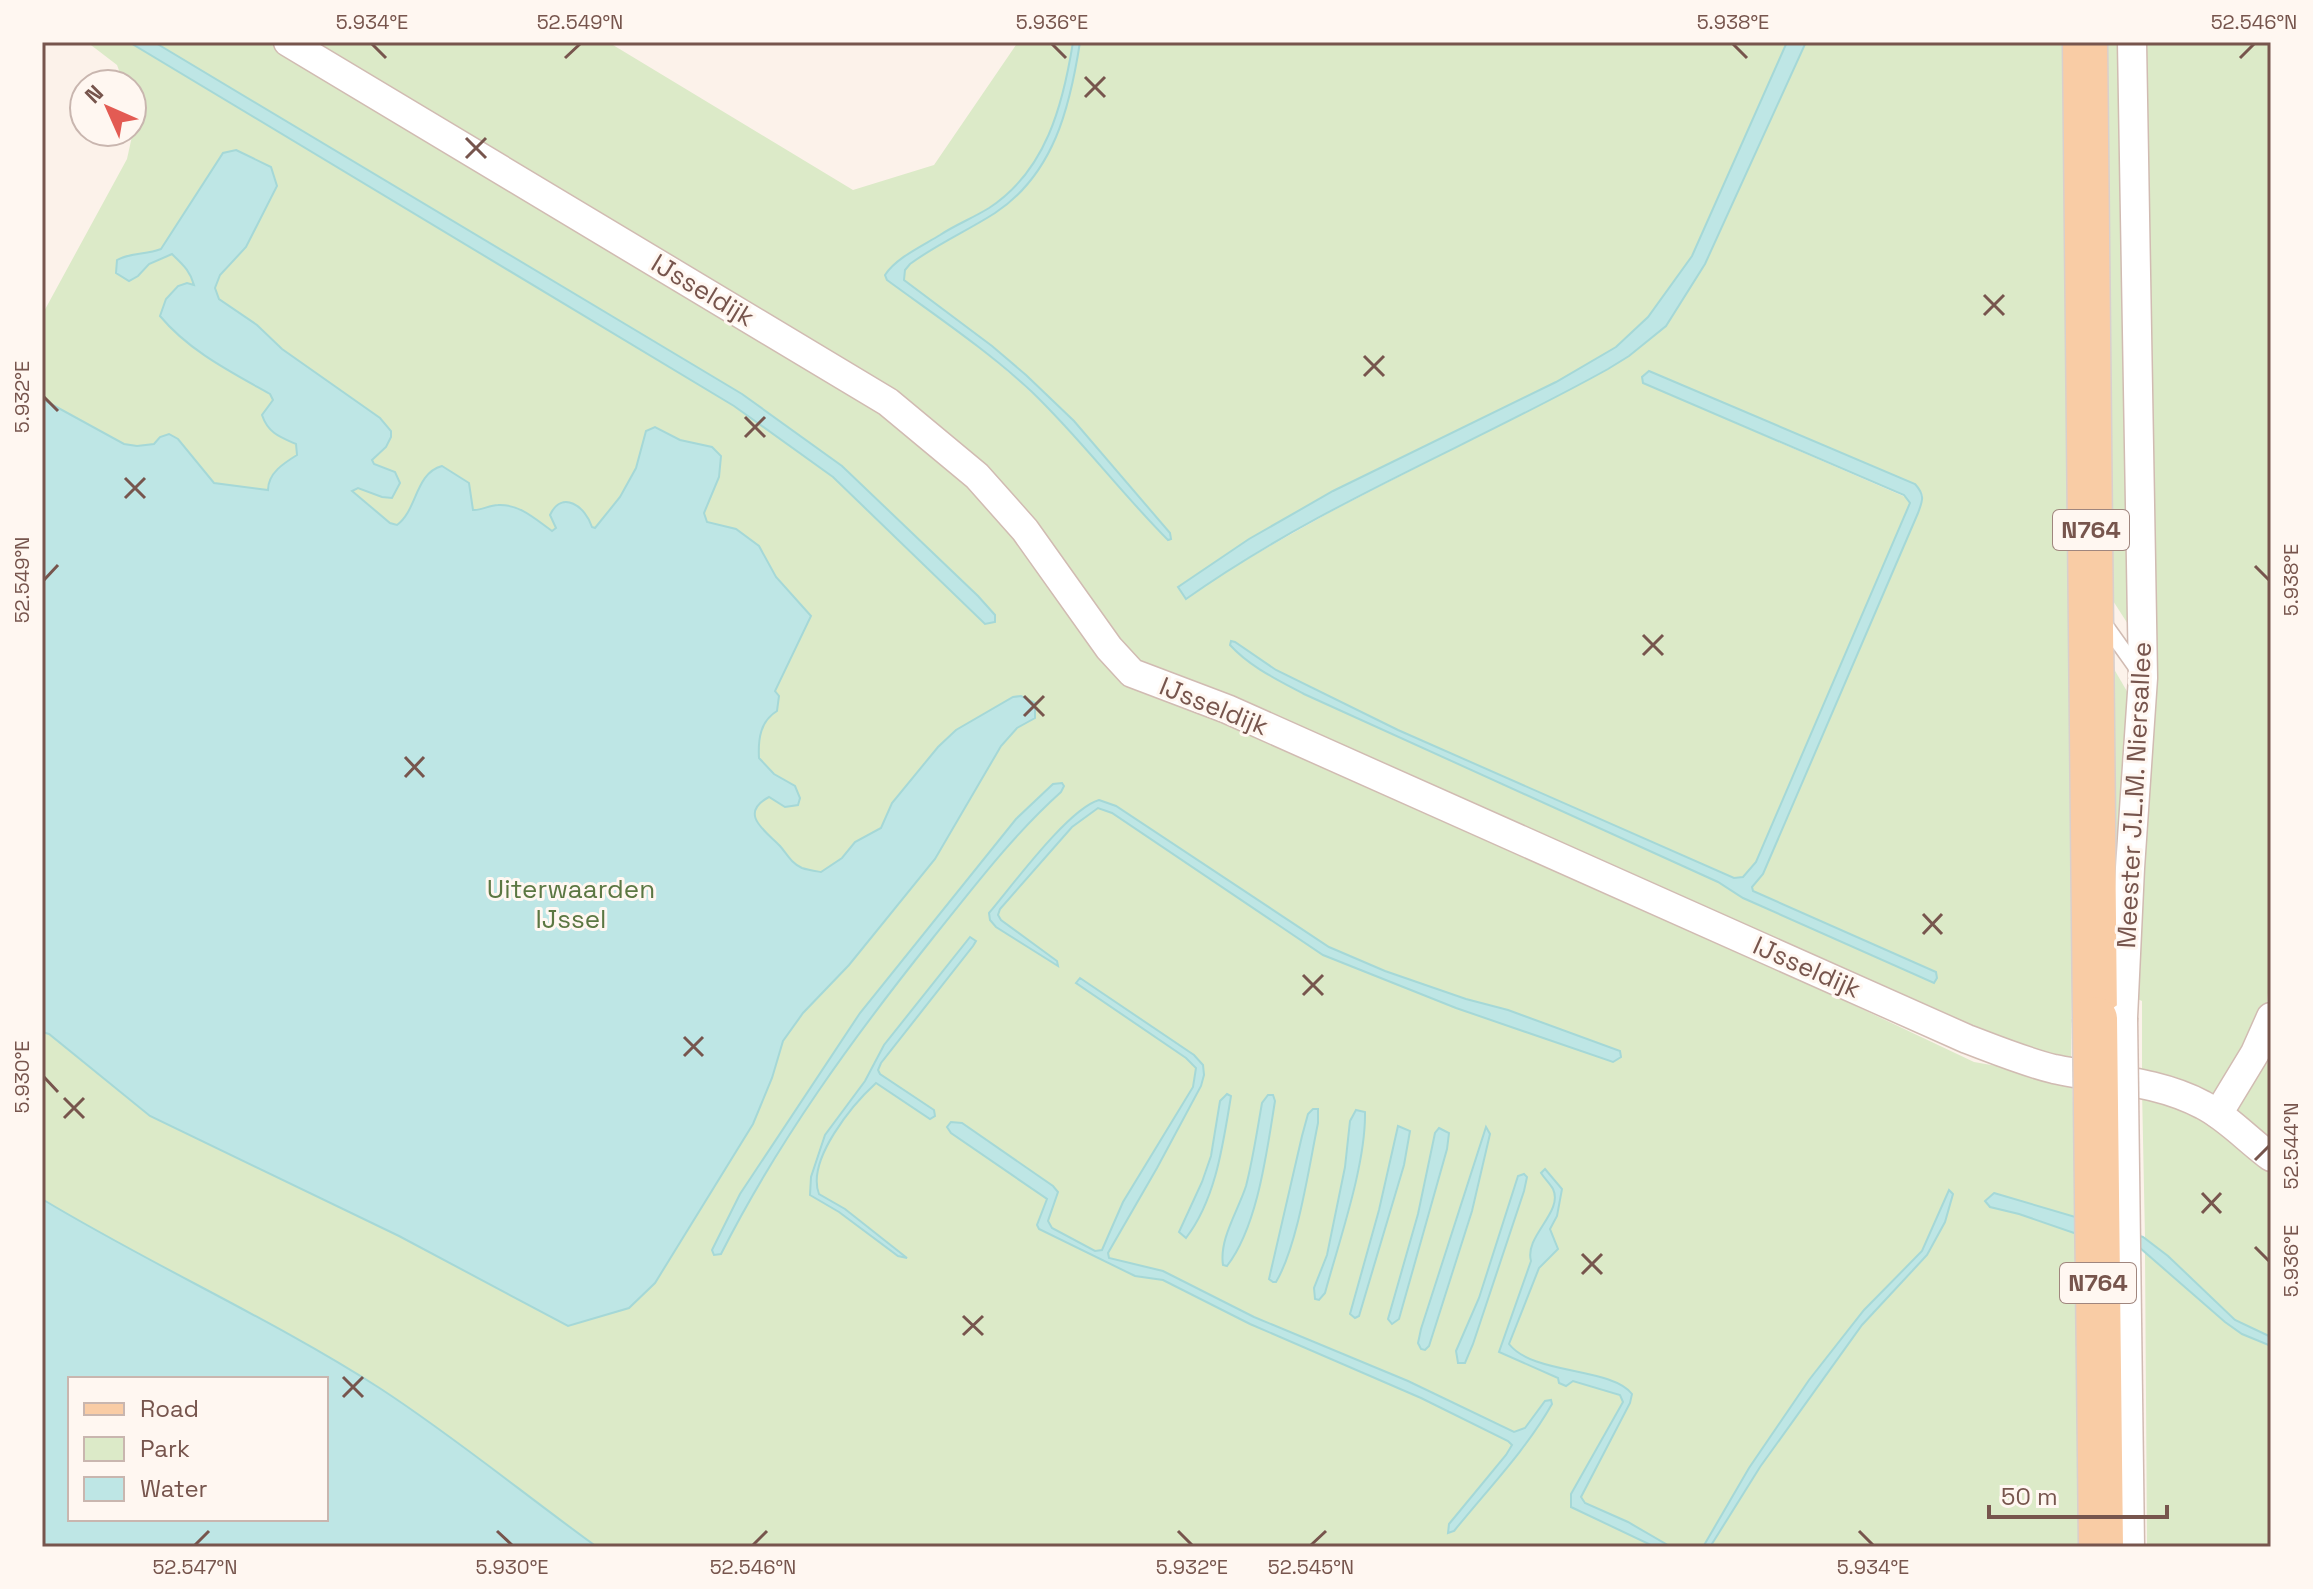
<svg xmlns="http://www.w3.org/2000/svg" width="2313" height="1589" font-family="'Space Grotesk',sans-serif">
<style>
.green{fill:#dceac8;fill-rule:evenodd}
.water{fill:#bee6e5;stroke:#a5d8d7;stroke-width:2;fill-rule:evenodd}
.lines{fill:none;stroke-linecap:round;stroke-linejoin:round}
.lane-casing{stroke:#d1bbb2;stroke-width:17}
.street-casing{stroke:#d1bbb2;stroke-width:31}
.primary-casing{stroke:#d9cfcd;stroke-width:47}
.lane{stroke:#fff;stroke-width:14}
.street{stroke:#fff;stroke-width:28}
.primary{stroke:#f9cca5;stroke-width:44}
.street-bridge-casing{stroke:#d1bbb2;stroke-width:31;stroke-linecap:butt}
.primary-bridge-casing{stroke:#d9cfcd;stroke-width:47;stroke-linecap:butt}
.street-bridge{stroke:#fff;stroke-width:28}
.primary-bridge{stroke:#f9cca5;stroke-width:44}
.ticks{fill:none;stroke:#77554d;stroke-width:3}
.labels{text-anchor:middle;stroke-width:6;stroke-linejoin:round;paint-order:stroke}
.shield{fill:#fff7f1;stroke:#a0867e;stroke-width:2}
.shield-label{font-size:24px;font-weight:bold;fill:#77554d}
.street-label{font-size:26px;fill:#77554d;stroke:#fff7f1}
.park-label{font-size:26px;fill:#5b7742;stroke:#fff7f1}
.neatline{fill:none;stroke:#77554d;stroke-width:3}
.ticks-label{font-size:20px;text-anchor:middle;fill:#77554d}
</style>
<rect width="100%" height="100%" fill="#fcf2ea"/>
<g class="green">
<polygon points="87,42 129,42 176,70 182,59 154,42 273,42 884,413 988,500 1108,659 1543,858 1974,1062 2072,1079 2077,1219 2079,1547 416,1547 326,1379 42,1355 42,514 84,424 42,399 42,315 127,159 134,127 132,84 124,84 117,65"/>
<path d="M301,42h307l245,148 81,-25 84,-123h55c-10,63 -26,126 -82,164 -13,9 -29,16 -43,24 -21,12 -41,26 -61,41v9c71,48 138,101 196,164 29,31 55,67 86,96l1,-7 -96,-112 -48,-46 -34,-29 -88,-66 1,-10 5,-6c27,-20 57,-33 85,-51 58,-38 75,-106 85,-171h707l-95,214 -44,61 -32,30 -60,35 -223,109 -83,48 -71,48 7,12 40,-28 106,-60 276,-142 97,-105 101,-222h262l7,641 -4,382 -49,-12 -880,-380 -150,-192zM1642,377l280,115 1,7 -5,14 -155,361 -11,13 1,4 184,87 -3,5 -191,-85 -24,-16 -415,-188 -73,-53 45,29 122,60 336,148h9l13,-16 154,-359v-4l-267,-116z"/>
<polygon points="2101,42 2127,42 2133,632 2108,593"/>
<polygon points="2144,42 2271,42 2271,963 2267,1003 2263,1020 2221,1090 2208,1097 2142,1075 2142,1001 2135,998"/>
<polygon points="2107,657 2132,700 2116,1018"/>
<polygon points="2271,1056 2271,1138 2234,1115 2260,1058"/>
<polygon points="2142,1090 2188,1104 2271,1171 2271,1547 2147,1547 2145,1252 2148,1254 2148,1241 2145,1238"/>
</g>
<g class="water">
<polygon points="129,42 154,42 742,394 842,466 978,596 995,615 995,622 985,624 833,477 734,406"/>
<path d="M1073,42h7c-10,65 -26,132 -85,171 -28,18 -58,31 -85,51l-5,6 -1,10 88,66 34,29 48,46 96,112 1,6 -3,1c-47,-47 -87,-101 -136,-148 -45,-42 -96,-76 -145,-112l-2,-5c11,-17 37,-29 55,-40 15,-10 33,-17 49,-27 57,-37 74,-103 84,-166z"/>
<path d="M1787,42h19l-101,222 -39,62 -37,30 -21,13c-140,78 -291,137 -422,230l-8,-12 71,-48 84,-48 223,-109 60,-35 32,-30 44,-61z"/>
<path d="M236,150l35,17 6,19 -31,61 -26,28 -5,13 4,11 38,26 25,24 98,69 11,13v6l-5,10 -14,13 2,4 21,8 5,11 -8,15 -10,-1 -24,-9 -6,3 38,32 7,2c20,-14 18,-52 45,-59l27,17 4,27c8,1 16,-5 25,-5 22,-1 37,14 54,26l4,-3 -6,-13c12,-26 36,-8 42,12l3,1 25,-31 16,-29 10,-37 9,-4 25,13 32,7 9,9 -2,21 -15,36 3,9 29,7 23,17 17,31 35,39 -36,75 4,5 -2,15c-17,10 -19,29 -18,47l15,16 21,12 5,12 -2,7 -13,2 -16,-10c-32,17 -2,35 11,49 7,8 11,17 22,22 6,2 13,3 19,4l21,-14 13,-16 26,-14 11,-25 46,-56 18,-17 57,-33 8,-1 14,7v15l-18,10 -16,18 -66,113 -86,106 -46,48 -20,28 -11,37 -19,46 -98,159 -26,25 -61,18 -169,-90 -249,-120 -101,-82 -7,-2v-633l82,45 13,2 17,-2 6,-7 9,-3 9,5 36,44 54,7c0,-17 16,-27 29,-35l-1,-11c-16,-7 -28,-11 -34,-29l11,-15 -3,-6c-39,-22 -81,-43 -110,-78l6,-17 12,-13 9,-3 7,2c-4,-15 -12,-21 -22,-31l-23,10 -11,12 -9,5 -13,-8 1,-13c14,-8 29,-5 44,-11l62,-96z"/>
<path d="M1649,371l266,113c10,11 8,16 3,29l-155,361 -11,13 1,4 183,81 1,6 -3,5 -191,-85 -25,-16 -414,-188c-26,-14 -54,-27 -74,-49l1,-4 4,1 41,28 122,60 336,148 9,-1 13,-15 154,-359 -6,-8 -261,-112 -1,-6z"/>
<path d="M1062,783l2,3 -3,6c-49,44 -88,96 -129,147 -79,99 -154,202 -211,315l-7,1 -2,-5 28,-56 120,-181 156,-194 37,-35z"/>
<path d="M1099,800l17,6 213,141 56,24 81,28 42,11 112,41 1,6 -8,5 -157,-54 -133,-53 -211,-142 -14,-5 -26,19 -72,82 -2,6 3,5 56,41 1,5 -62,-39 -6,-7 -1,-7c23,-27 79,-104 110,-113z"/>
<path d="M970,937l6,4 -3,5 -92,117 -3,7 2,4 54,36 1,6 -5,3 -54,-36c-23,21 -70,77 -57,111l26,15 62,49 -9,-2 -59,-44 -29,-17 1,-18 14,-42 40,-54 19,-36z"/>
<path d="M1080,978l114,77 9,10 1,10 -3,11 -44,82 -49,85 1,5 54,13 91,46 154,64 106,51 11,-4 20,-27 6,-1 1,4c-26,46 -65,86 -98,127l-6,2 1,-9 57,-69 6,-10 -4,-4 -87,-43 -171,-74 -87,-44 -28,-4 -96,-47 -2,-4 10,-26 -96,-66 -4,-6 4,-5 11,1 91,63 5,6 -10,29 4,7 43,23 7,-1 21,-48 70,-115 3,-19 -10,-10 -110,-75z"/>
<path d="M1227,1094l4,2c-8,48 -15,103 -45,142l-7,-6 23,-50 9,-26 9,-55z"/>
<path d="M1268,1095h5l2,6c-8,49 -17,125 -48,165l-4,-1c-4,-26 15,-54 23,-79 7,-27 11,-55 16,-83z"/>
<path d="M1313,1109h5v14c-9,43 -20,122 -42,159h-3l-4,-3 33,-143 6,-22z"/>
<path d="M1356,1110l9,2c1,53 -26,129 -40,181l-6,7 -4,-1 -1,-11 13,-33 18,-88 5,-46z"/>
<polygon points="1398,1126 1410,1131 1404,1165 1359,1316 1355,1318 1350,1314 1379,1210"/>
<polygon points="1486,1127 1490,1134 1472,1211 1429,1346 1425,1350 1421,1349 1418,1343 1421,1329"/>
<polygon points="1439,1128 1449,1133 1447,1149 1399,1319 1392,1324 1388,1319 1418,1214 1435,1133"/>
<path d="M1545,1169l17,20 -5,27 -7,13 8,20 -19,19 -30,76c24,31 102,23 123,50l-2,9 -49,94 4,6 43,19 43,25h-16l-84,-40v-13l52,-92 -3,-7 -47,-14 -7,5 -7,-3 -1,-5 -59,-26 32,-91c-7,-25 33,-49 22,-72 -3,-5 -8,-10 -12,-16z"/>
<polygon points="1524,1174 1527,1177 1524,1191 1473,1344 1465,1363 1458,1363 1456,1351 1479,1298 1518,1176"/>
<polygon points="1949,1190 1953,1194 1945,1222 1927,1255 1862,1325 1760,1467 1710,1547 1703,1547 1749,1468 1809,1380 1864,1310 1922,1251"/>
<polygon points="1994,1193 2143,1237 2168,1256 2235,1320 2271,1337 2271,1346 2242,1334 2225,1322 2140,1248 2077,1234 2019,1214 1990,1207 1985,1201"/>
<path d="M42,1199c111,67 230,120 339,190 75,49 144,106 216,158h-555zM70,1379h256v140h-256z"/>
</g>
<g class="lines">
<g class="lane-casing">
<polyline id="lane" points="2102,620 2139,672"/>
</g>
<g class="street-casing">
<g id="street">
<path d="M288,42l600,360 89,74 48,54 84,118 23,25 95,36 740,330c29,11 58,23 87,30 51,11 102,11 149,36 24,12 46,36 68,52"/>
<polyline points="2123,1018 2130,868 2143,678 2132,42"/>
<polyline points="2218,1114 2255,1053 2271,1017"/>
</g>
</g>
<g class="primary-casing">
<polyline id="primary" points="2085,42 2095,1019"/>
</g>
<use href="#lane" class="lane"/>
<use href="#street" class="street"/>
<use href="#primary" class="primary"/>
<g class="street-bridge-casing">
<polyline id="street-bridge" points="2123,1018 2130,1547"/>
</g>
<g class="primary-bridge-casing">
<polyline id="primary-bridge" points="2095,1019 2101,1547"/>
</g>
<use href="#street-bridge" class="street-bridge"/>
<use href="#primary-bridge" class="primary-bridge"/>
</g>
<path class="ticks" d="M372,44l14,14M1052,44l14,14M1733,44l14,14M565,58l15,-14M2240,58l14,-14M1085,77l20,20M1085,97l20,-20M466,138l20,20M466,158l20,-20M1984,295l20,20M1984,315l20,-20M1364,356l20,20M1364,376l20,-20M44,397l14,14M745,417l20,20M745,437l20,-20M125,478l20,20M125,498l20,-20M2255,566l14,14M44,580l14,-15M1643,635l20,20M1643,655l20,-20M1024,696l20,20M1024,716l20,-20M405,757l19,20M405,777l19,-20M1923,914l19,20M1923,934l19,-20M1303,975l20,20M1303,995l20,-20M684,1037l19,19M684,1056l19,-19M44,1077l14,15M64,1098l20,20M64,1118l20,-20M2255,1160l14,-14M2202,1193l19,20M2202,1213l19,-20M2255,1247l14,14M1582,1254l20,20M1582,1274l20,-20M963,1316l20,19M963,1335l20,-19M343,1377l20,20M343,1397l20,-20M497,1531l15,14M1178,1531l14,14M1859,1531l14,14M195,1545l14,-14M753,1545l14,-14M1311,1545l15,-14"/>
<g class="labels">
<g class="shield">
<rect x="2053" y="510" width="76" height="40" rx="6"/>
<rect x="2060" y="1263" width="76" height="40" rx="6"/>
</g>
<g class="shield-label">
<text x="2091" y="538">N764</text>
<text x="2098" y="1291">N764</text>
</g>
<g class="street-label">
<text transform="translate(703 290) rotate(31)" y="9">IJsseldijk</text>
<text transform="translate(1214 706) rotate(22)" y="9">IJsseldijk</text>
<text transform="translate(2134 795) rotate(-87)" y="9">Meester J.L.M. Niersallee</text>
<text transform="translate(1807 967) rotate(24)" y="9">IJsseldijk</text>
</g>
<g class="park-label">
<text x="571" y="898">Uiterwaarden<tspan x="571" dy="30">IJssel</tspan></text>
</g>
</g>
<rect width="2313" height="1589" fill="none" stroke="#fff7f1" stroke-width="88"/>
<rect x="68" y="1377" width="260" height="144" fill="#fff7f1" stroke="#c9b6af" stroke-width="2"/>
<rect x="84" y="1403" width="40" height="12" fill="#f9cca5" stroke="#c9b6af" stroke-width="2"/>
<text x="140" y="1417" font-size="24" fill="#77554d">Road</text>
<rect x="84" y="1437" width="40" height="24" fill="#dceac8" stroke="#c9b6af" stroke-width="2"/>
<text x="140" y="1457" font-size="24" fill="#77554d">Park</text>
<rect x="84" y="1477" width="40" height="24" fill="#bee6e5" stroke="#c9b6af" stroke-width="2"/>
<text x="140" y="1497" font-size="24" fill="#77554d">Water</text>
<g transform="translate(108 108) rotate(315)"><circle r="38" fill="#fff7f1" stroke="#c9b6af" stroke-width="2"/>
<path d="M0-6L14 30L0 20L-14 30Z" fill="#e35b53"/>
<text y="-12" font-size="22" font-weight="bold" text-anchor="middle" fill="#77554d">N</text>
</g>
<path d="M1989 1505v12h178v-12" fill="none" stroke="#77554d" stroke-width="4"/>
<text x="2001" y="1505" font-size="24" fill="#77554d" stroke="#fff7f1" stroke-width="6" paint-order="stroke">50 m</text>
<rect x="44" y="44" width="2225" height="1501" class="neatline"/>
<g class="ticks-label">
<text x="372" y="29">5.934°E</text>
<text x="580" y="29">52.549°N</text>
<text x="1052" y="29">5.936°E</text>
<text x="1733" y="29">5.938°E</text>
<text x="2254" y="29">52.546°N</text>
<text transform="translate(22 397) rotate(-90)" y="7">5.932°E</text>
<text transform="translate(22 580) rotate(-90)" y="7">52.549°N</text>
<text transform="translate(2291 580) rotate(-90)" y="7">5.938°E</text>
<text transform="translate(22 1077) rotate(-90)" y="7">5.930°E</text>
<text transform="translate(2291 1146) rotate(-90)" y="7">52.544°N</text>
<text transform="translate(2291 1261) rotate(-90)" y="7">5.936°E</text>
<text x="195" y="1574">52.547°N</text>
<text x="512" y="1574">5.930°E</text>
<text x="753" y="1574">52.546°N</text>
<text x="1192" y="1574">5.932°E</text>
<text x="1311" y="1574">52.545°N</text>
<text x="1873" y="1574">5.934°E</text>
</g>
</svg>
